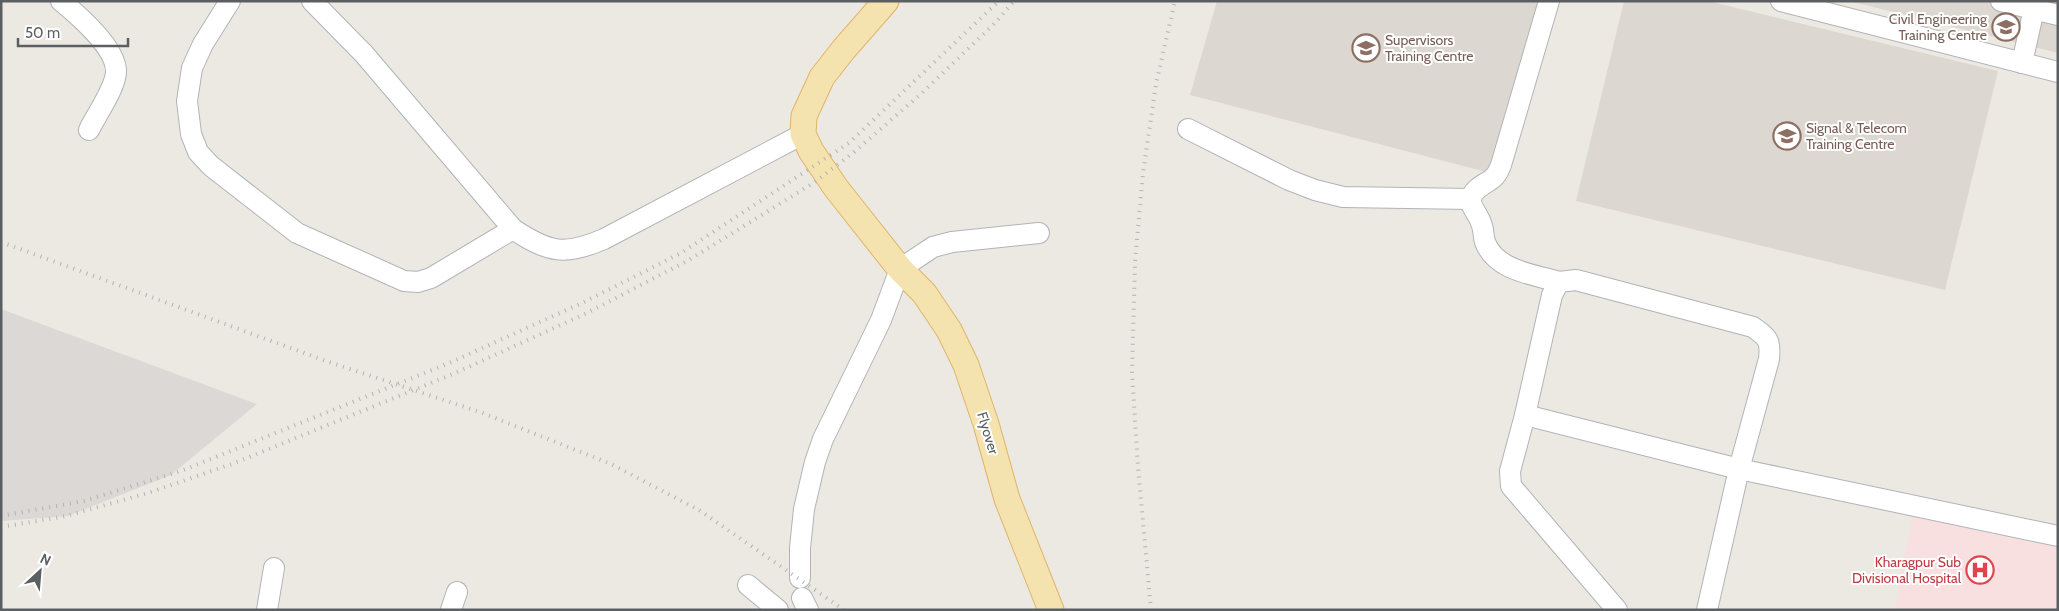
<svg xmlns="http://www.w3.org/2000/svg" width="2059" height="611" font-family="Cabin,sans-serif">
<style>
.industrial{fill:#dbd8d5}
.education{fill:#dcd8d1}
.medical{fill:#f8e0e0}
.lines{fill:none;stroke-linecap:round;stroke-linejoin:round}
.minor-casing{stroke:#b0b4b7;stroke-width:22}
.major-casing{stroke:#e0b468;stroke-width:27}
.minor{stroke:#fff;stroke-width:20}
.major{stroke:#f5e3af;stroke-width:25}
.rail{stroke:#b1b2b2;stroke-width:4;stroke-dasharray:1 6;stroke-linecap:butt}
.labels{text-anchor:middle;stroke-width:4;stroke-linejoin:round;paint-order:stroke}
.education-label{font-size:14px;fill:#785e54;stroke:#fff;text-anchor:start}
.street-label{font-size:14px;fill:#5b5f62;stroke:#fff}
.health-label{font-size:14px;fill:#be3a42;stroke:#fff;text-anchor:end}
</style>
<rect width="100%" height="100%" fill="#ece9e3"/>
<polygon class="industrial" points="1,309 257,404 171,475 68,516 1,521"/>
<g class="education">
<polygon points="1217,1 1543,1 1494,174 1190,95"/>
<polygon points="1624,1 1708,1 1998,71 1945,290 1576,201"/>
<polygon points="1849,1 2058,1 2058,53"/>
</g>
<polygon class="medical" points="1914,504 2058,531 2058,610 1895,610"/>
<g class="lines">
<g class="minor-casing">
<g id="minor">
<path d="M61,1c17,14 54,46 55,69 1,16 -20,45 -27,60"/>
<polyline points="230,1 203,44 192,68 187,101 191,134 198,152 211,166 297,233 404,281 418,282 431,278 513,229"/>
<path d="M312,1l52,53 149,175c36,24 52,27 91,10l199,-105"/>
<path d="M1549,1l-48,164c-2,5 -4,10 -8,13 -7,6 -20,10 -22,21 -1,8 8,16 10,24 3,6 2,13 4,19 11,29 48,32 74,40"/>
<polyline points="1781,1 2058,72"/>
<polyline points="2001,1 2058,15"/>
<polyline points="2022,63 2034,9"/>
<polyline points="1188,129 1289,180 1315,190 1343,197 1471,199"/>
<polyline points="1525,415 1739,469 1707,610"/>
<polyline points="800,578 800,548 804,509 815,462 823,439 881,320 900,269 933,247 952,242 1039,233"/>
<polyline points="748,585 778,610"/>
<polyline points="802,598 808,610"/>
<polyline points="267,610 274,568"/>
<polyline points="451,610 457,592"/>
<path d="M1617,610l-106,-124 -1,-15 15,-56 27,-120 7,-13 17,-2 177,47c15,11 18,13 16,32l-30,110 319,67"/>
</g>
</g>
<g class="major-casing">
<polyline id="major" points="886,1 844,49 822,77 804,116 803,134 811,151 836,188 900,269 924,293 949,330 966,365 986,424 1007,499 1051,610"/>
</g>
<use href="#minor" class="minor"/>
<use href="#major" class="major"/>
<g class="rail">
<polyline points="1,242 326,361 480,412 611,464 699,510 844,610"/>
<polyline points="1,516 84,501 181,471 447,364 582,303 681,253 849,143 999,1"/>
<polyline points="1,527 66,516 148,493 232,464 453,374 587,313 689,260 815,182 853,153 922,93 996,22 1014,1"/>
<polyline points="1151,610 1138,467 1132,373 1135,262 1143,173 1156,84 1175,1"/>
</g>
</g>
<defs>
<g id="university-ring" transform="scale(1.4375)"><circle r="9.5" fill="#fff" stroke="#8d6e63" stroke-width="1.5"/><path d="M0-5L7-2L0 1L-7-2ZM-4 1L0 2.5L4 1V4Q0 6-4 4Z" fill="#8d6e63"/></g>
<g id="hospital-ring" transform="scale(1.4375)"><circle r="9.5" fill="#fff" stroke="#e0444e" stroke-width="1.5"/><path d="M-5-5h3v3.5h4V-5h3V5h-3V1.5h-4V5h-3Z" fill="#e0444e"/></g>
</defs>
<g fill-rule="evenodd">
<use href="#university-ring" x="2006" y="27"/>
<use href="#university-ring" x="1366" y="48"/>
<use href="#university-ring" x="1787" y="136"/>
<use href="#hospital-ring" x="1980" y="570"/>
</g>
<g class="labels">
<g class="education-label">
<text x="1987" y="24" text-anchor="end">Civil Engineering<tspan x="1987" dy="16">Training Centre</tspan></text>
<text x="1385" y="45">Supervisors<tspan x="1385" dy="16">Training Centre</tspan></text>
<text x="1806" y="133">Signal &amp; Telecom<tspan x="1806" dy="16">Training Centre</tspan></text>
</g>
<g class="street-label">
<text transform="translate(988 433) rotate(73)" y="5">Flyover</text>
</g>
<g class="health-label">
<text x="1961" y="567">Kharagpur Sub<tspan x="1961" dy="16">Divisional Hospital</tspan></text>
</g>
</g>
<rect width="2059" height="611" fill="none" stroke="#5b5f62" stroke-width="5"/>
<g transform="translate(40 571) rotate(26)" stroke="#ffffff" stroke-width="4" paint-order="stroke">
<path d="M0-4L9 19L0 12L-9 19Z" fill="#5b5f62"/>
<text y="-8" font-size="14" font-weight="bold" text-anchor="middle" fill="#5b5f62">N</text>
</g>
<path d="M18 38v8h110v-8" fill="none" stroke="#5b5f62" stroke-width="2.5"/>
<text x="25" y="38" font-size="15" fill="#5b5f62" stroke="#ffffff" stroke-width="4" paint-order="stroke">50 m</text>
</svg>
